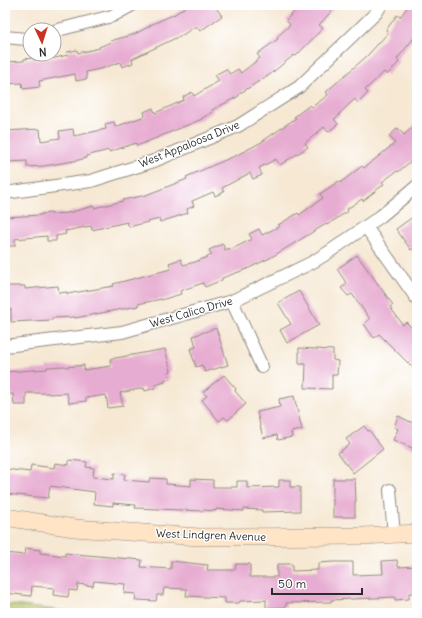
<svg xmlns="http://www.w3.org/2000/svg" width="422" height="618" font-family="Delius,sans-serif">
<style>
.green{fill:#b4c062;stroke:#707646}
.building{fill:#e7acd1}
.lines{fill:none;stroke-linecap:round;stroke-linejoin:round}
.street-casing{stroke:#908a7f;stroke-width:14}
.secondary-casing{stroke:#908a7f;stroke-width:18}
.street{stroke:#fff;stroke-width:12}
.secondary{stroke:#ffe4c6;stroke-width:17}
.labels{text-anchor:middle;stroke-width:3;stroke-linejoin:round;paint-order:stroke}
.street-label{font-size:11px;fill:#2b2b2b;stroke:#fff}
</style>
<rect width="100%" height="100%" fill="#fff"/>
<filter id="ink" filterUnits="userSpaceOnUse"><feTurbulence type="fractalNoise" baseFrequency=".025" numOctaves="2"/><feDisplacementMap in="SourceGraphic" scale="8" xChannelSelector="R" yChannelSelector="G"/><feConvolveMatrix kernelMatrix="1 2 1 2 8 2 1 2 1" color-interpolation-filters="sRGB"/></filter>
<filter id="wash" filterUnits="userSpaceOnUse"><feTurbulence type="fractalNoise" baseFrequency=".012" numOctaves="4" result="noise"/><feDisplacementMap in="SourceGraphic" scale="16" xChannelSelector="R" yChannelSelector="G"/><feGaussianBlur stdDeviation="0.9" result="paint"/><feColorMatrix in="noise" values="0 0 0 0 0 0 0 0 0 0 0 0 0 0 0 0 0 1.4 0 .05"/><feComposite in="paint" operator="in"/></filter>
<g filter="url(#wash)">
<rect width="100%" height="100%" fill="#f6e8d3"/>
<polygon class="green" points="5,604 80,613 5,613"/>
<g id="blocks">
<g class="building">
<polygon points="188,5 214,5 222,16 200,31 196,26 184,34 132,59 133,63 122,67 120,62 104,68 86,72 87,79 76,81 75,74 39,81 40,87 23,89 22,83 5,84 5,62 24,61 24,59 34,58 34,60 55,58 68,55 67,52 77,50 78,53 100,48 99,47 111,42 110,41 135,34 150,26 150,25 175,14"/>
<polygon points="301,5 337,5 319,25 323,28 296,56 294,55 268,76 267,76 239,94 239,96 212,110 213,112 202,118 202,119 137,146 136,143 109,152 109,150 86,156 87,158 74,161 44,166 27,167 27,161 8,162 7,155 5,155 5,131 40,129 41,141 60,138 59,131 73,129 74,136 106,129 105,124 114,122 115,127 145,116 144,112 153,108 155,113 164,109 184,100 183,97 192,92 194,96 219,81 215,75 226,69 230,74 238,69 241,73 260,58 257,54 278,39 277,37 290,25 286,20"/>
<polygon points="409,5 417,5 417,34 397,59 399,62 387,75 384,72 365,90 368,93 358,103 355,99 339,114 340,115 334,119 338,124 328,132 324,127 305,143 308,147 280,165 276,159 259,168 262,175 253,179 250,173 222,188 224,192 215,196 213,192 192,201 194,206 187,209 188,213 160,222 159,219 129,227 127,222 92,230 91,226 65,231 66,234 56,236 56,241 47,241 47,236 15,239 15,246 5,246 5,217 41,215 41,214 51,213 51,214 68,213 94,206 94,208 123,201 123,200 146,195 187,179 186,177 237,155 260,143 296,118 294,117 310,105 312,107 328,95 326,92 367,56 388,33 386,30 397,15 400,17"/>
<polygon points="417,123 417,156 398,172 397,171 382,182 384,184 363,201 362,199 347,209 348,211 327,225 326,224 270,258 247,269 222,278 222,280 205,287 203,283 180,291 181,294 161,300 161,299 138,304 138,306 75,318 75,317 52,318 52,320 11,322 11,309 5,309 5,286 25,286 25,289 58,286 59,293 67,292 67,294 114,286 113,284 171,269 169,263 181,259 183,265 195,262 212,255 209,250 223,244 225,250 229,248 230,250 252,239 249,234 259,229 262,235 280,226 278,225 298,213 299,215 323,198 320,194 339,181 340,183 362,166 364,168 395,143 389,136 398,128 404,135"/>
<polygon points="417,214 417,246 411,250 396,229"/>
<polygon points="357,255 393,305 390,307 403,325 406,322 417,333 417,362 412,367 379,334 374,338 364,324 370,319 352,294 348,296 341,288 347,284 337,269"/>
<polygon points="299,291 319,325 287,343 280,330 291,324 278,303"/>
<polygon points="216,328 228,365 205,372 202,365 196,367 190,349 196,347 193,336"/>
<polygon points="299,348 333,350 333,360 338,361 337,375 332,375 332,389 305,388 306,364 299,364"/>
<polygon points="165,349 171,371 168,372 170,379 164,380 165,382 155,385 155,388 145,391 144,388 120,393 123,406 108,408 106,395 86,398 86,401 69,403 67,393 49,394 49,393 26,393 26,405 14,405 13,394 6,394 5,372 47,369 47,367 65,366 66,367 84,365 84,370 111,366 110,359"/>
<polygon points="224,375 236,389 235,391 246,404 228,420 224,417 219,421 202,400 207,396 203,392"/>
<polygon points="294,396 302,430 291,432 292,437 278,440 277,435 263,438 257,412 280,407 279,399"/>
<polygon points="398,416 417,425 417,450 393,440 398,429 394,427"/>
<polygon points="364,426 368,431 369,430 383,449 353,473 338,453 350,444 346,439"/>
<polygon points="69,460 87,462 86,467 94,468 93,477 114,479 114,473 125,474 124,480 149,482 150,478 166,479 166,484 191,486 191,479 213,480 213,487 237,487 237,481 247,481 247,488 279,487 279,480 290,480 290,487 300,487 300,511 262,512 262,510 244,509 244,511 216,509 216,511 203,510 203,511 135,508 136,505 113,503 113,506 94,504 95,492 50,486 48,498 5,494 5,469 30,472 31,465 54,468 55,463 69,465"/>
<polygon points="333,479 355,479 356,501 355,501 355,517 333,517"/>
<polygon points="26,548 40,550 40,553 65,556 65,553 142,560 141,567 171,569 171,561 208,565 207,570 235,570 236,564 250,564 250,577 277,577 277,564 292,564 292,571 318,570 318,563 333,562 353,562 353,575 383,574 382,561 397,560 398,567 417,566 417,593 409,593 409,599 395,600 395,597 331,600 331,602 286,603 286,607 266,608 266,600 240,601 239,603 225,603 225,598 186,596 187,589 164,588 163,595 157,595 156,601 135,600 136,594 124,593 125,584 94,581 93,586 78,584 77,591 69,590 68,597 53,595 54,588 32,586 31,596 5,593 5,553 25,555"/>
</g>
</g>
</g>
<g filter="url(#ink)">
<use href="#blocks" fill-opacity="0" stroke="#908a7f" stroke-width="1"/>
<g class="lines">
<g class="street-casing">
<g id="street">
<polyline points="54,31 112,16 132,5"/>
<polyline points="5,37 26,39 30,38"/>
<polyline points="5,193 91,181 154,161 238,126 299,87 376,13 381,5"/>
<polyline points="366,227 417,299"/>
<polyline points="232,301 262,367"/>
<polyline points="5,346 122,332 232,301 311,263 326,254 381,216 417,186"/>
<polyline points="390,490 394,534"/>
</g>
</g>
<g class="secondary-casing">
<polyline id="secondary" points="5,517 74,528 199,537 363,536 417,533"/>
</g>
<use href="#street" class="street"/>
<use href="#secondary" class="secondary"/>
</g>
</g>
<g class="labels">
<g class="street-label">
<text transform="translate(189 144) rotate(-22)" y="4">West Appaloosa Drive</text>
<text transform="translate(191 312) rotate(-16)" y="4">West Calico Drive</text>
<text transform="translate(211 535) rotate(2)" y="4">West Lindgren Avenue</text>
</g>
</g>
<rect width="422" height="618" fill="none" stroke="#fff" stroke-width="20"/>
<g transform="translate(42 42) rotate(176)"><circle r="19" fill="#ffffff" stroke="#aaaaaa"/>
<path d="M0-3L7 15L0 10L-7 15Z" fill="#c8321e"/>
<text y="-6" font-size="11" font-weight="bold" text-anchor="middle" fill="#2b2b2b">N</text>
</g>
<path d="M272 588v6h90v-6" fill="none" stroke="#2b2b2b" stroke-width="2"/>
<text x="278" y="588" font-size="12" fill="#2b2b2b" stroke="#ffffff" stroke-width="3" paint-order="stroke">50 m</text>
</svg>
